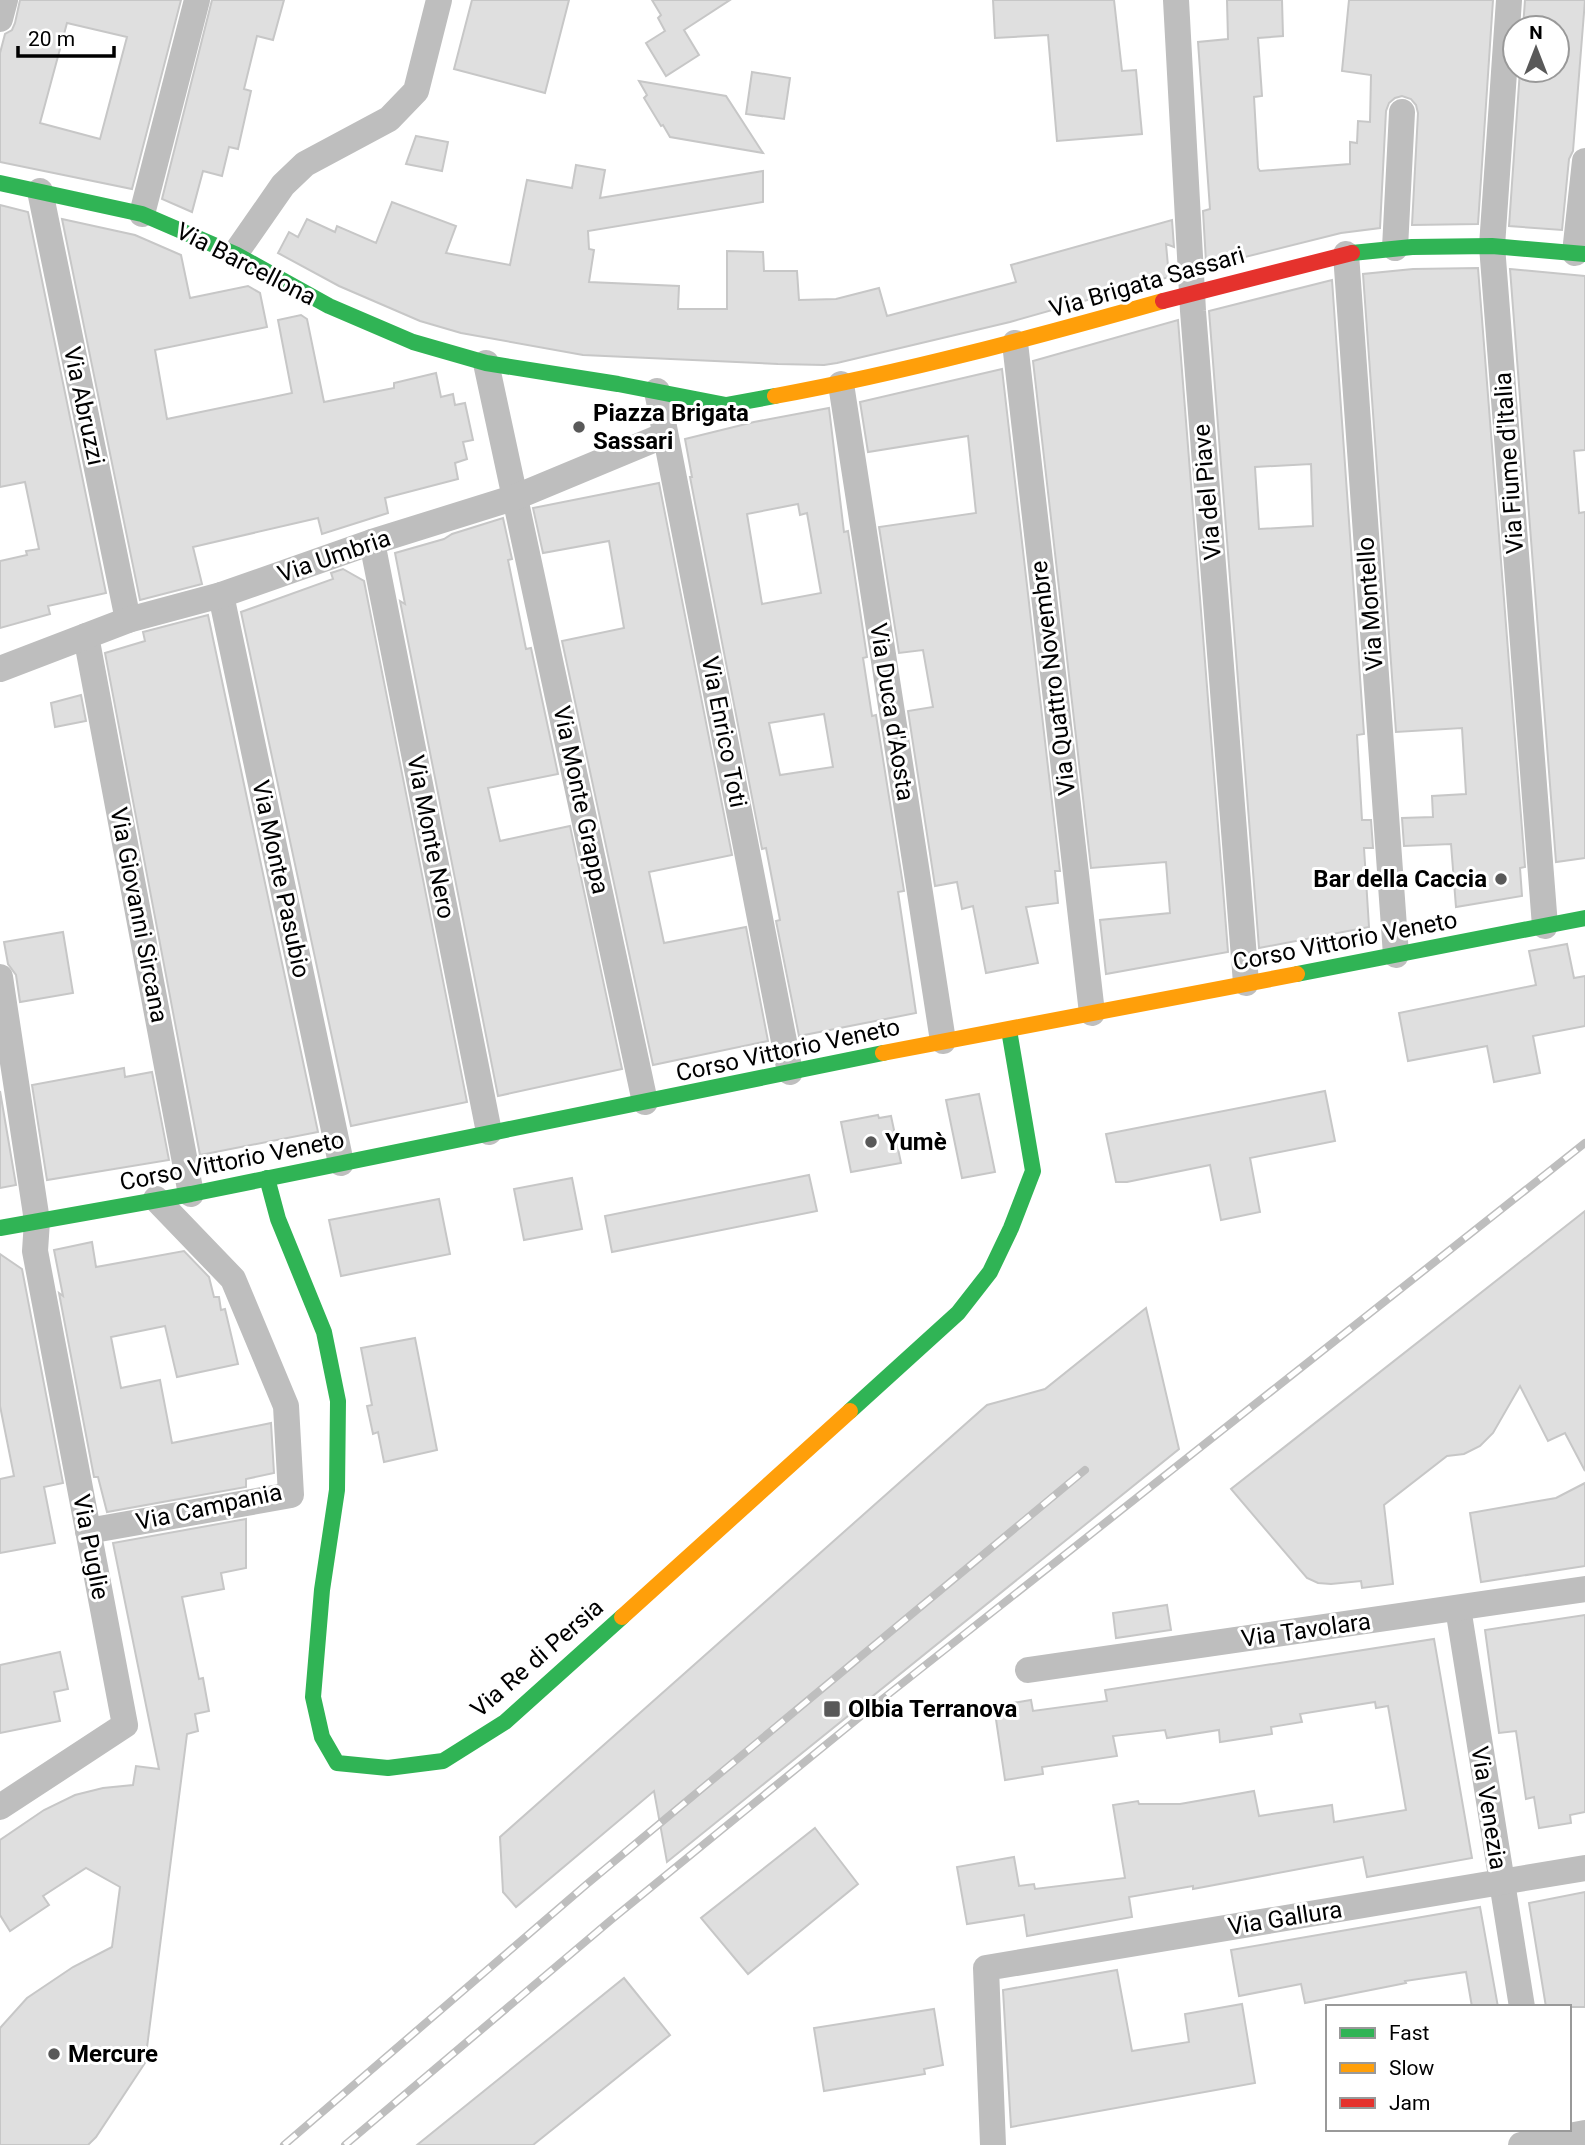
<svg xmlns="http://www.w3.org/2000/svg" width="1585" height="2145" font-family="Roboto,sans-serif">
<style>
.building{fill:#dfdfdf;stroke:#c7c7c7;stroke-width:2;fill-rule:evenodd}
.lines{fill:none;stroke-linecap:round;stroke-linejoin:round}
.street{stroke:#bebebe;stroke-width:26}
.fast{stroke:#30b455;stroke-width:16}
.slow{stroke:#ff9f0a;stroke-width:16}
.jam{stroke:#e5322d;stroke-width:16}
.rail-casing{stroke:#bebebe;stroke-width:8}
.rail{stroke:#fff;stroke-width:5;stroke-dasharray:16;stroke-linecap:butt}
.poi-dot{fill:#595959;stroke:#fff;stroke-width:2.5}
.labels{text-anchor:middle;stroke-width:6;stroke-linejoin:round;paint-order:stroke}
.street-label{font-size:24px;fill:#000;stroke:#fff}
.poi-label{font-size:24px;font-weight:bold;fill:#000;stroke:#fff;text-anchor:start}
</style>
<rect width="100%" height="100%" fill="#fff"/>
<g class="building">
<path d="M20,0h161l-49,189 -132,-27v-109l5,-19 7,-4 3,-7zM67,23l60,14 -27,102 -60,-16z"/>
<polygon points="212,0 284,0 273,40 257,36 244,89 251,91 238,149 229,147 222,176 203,171 192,212 162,199"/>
<polygon points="472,0 569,0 545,93 454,69"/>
<polygon points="652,0 730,0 684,30 699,55 666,76 646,43 665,31 658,18 661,15"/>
<polygon points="993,0 1114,0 1122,71 1136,70 1142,134 1057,141 1048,35 995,38"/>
<polygon points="1227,0 1282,0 1283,36 1258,38 1262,96 1254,97 1258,168 1260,171 1350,164 1350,142 1357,143 1358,121 1370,122 1371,75 1342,71 1349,0 1493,0 1478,224 1412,225 1418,113 1416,105 1411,99 1402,96 1395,98 1389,103 1386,111 1380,228 1341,233 1213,265 1206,262 1203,211 1210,209 1198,42 1228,39"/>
<polygon points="1525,0 1585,0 1573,151 1569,159 1562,230 1509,226 1520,70 1557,70 1557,28 1523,28"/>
<polygon points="752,72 790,78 784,119 746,114"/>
<polygon points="639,81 726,96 763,153 670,137 663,125 661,126 644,98 647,95"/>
<polygon points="416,136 448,142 442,171 406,164"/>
<polygon points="576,165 605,170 600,198 763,171 763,202 588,231 589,249 594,250 589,282 679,286 678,309 727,309 727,251 763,252 764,271 797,271 799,300 836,299 879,288 887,316 1016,282 1011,265 1172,220 1174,247 1166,244 1169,277 1010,322 837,363 824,365 778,364 583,355 461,333 420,321 339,286 278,253 289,232 298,237 307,219 335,232 337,226 376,243 392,202 456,226 446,253 510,265 527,180 572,188"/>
<polygon points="0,205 28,212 106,593 48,606 50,614 0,628 0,561 27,555 26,551 39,549 25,482 0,487"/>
<polygon points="62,219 135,235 181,255 190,298 248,286 260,293 267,327 155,350 167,419 292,393 278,320 301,315 307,319 324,402 394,388 394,383 436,373 441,397 453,394 455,405 465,403 473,440 463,442 467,459 455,463 458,479 385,498 388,513 322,534 318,518 193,547 202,584 140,600"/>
<polygon points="1478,268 1525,867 1520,868 1522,896 1456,907 1451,844 1404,846 1402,818 1433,817 1432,796 1466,794 1462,728 1396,732 1363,274 1413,269"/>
<polygon points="1510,269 1585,276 1585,450 1574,451 1579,513 1585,512 1585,858 1556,862"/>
<path d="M1332,280l32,454 -7,1 5,85h9l2,28h-9l5,79 -110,21 -50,-637zM1311,464l2,62 -54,3 -4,-62z"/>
<polygon points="1178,320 1228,952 1106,974 1100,920 1170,913 1166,862 1091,868 1033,361"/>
<polygon points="1002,369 1060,871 1055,871 1058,903 1026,907 1038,963 986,973 973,906 962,909 957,882 935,886 908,711 933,707 923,650 899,653 879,527 976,513 968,436 868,452 860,402"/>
<path d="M829,408l15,124 4,-1 19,126 -4,1 9,58 4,-1 28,176 -6,1 18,121 -117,23 -23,-115 4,-1 -14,-72 -4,1 -72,-372h2l-7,-38 69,-17zM798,504l2,11 7,-2 14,80 -59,11 -15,-90zM824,714l9,53 -53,8 -11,-52z"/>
<polygon points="659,483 732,855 649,872 664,943 746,927 768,1041 653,1065 562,641 624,628 609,541 543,553 533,508"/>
<polygon points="503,518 512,559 508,560 526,649 531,648 558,774 488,788 500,841 570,826 622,1069 498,1096 400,601 405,604 395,553 444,539 452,534"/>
<polygon points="343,569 364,581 467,1102 351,1126 241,612 333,579 331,573"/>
<polygon points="208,615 318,1132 200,1155 105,653 145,641 143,632"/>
<polygon points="81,695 86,721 55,727 51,703"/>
<polygon points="63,932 73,993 20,1002 16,975 8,964 4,942"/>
<polygon points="1567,944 1574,978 1585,976 1585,1026 1533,1036 1540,1073 1494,1082 1487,1046 1408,1061 1399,1013 1536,985 1529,951"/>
<polygon points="124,1068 125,1077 152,1072 169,1160 47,1180 32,1085"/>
<polygon points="0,1091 16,1185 0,1188"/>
<polygon points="1325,1091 1335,1141 1250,1158 1260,1212 1221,1220 1210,1165 1127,1182 1116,1182 1106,1134"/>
<polygon points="979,1094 995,1172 962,1178 946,1100"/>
<polygon points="878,1115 879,1118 891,1116 901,1163 851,1172 841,1122"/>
<polygon points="809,1175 817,1211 612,1252 605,1216"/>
<polygon points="572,1178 582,1229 524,1240 514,1189"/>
<polygon points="439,1199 450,1254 341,1276 329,1220"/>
<polygon points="1585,1211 1585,1471 1565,1433 1548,1441 1520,1386 1493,1433 1480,1446 1464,1454 1447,1456 1384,1505 1393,1584 1362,1588 1361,1581 1331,1584 1318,1583 1307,1578 1231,1489"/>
<polygon points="92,1242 96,1267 184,1251 209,1277 214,1297 219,1297 221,1310 225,1309 238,1364 177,1377 165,1326 111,1337 121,1388 160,1380 172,1443 271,1423 274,1473 246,1479 246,1487 107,1512 98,1477 94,1477 59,1293 63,1296 54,1250"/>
<polygon points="0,1254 22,1269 63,1483 44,1487 55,1543 0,1553 0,1479 14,1476 0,1406"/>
<polygon points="1146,1308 1179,1449 667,1862 654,1791 516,1907 503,1892 500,1837 987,1405 1045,1389"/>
<polygon points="415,1338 437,1450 384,1462 378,1432 373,1434 367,1406 372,1405 361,1348"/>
<polygon points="1585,1483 1585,1566 1481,1582 1470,1513 1556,1498"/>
<polygon points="246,1519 246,1568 221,1573 224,1589 182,1597 199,1679 203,1678 209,1711 195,1714 198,1731 187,1734 145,2063 96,2137 88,2145 0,2145 0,2028 27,1998 73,1967 112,1947 120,1887 86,1868 43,1896 49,1905 10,1931 0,1915 0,1840 44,1810 75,1795 103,1788 133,1785 136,1766 159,1769 113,1543"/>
<polygon points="1167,1605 1171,1630 1116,1638 1113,1613"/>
<polygon points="1585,1615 1585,1812 1570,1815 1571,1823 1539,1828 1534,1797 1526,1799 1516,1731 1499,1733 1485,1630"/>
<polygon points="1434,1639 1472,1858 1367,1877 1363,1857 1193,1889 1193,1886 1129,1897 1132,1917 1027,1936 1024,1915 967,1924 957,1867 1014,1857 1019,1886 1034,1884 1035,1889 1125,1878 1113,1805 1138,1801 1139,1804 1180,1804 1254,1791 1259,1816 1332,1805 1334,1822 1406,1810 1388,1706 1376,1708 1375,1702 1300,1714 1302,1722 1271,1727 1272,1734 1220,1742 1219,1730 1167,1738 1165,1730 1113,1736 1117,1756 1042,1767 1043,1774 1005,1780 994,1706 1031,1700 1033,1711 1107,1701 1105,1690"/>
<polygon points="60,1652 68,1689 54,1692 60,1721 0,1733 0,1665"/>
<polygon points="815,1828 858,1884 748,1974 701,1918"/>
<polygon points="1585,1892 1585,2007 1546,2007 1529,1903"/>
<polygon points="1480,1907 1498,2007 1472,2007 1466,1972 1405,1981 1406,1983 1305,2003 1301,1984 1239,1996 1231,1950"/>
<polygon points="1117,1970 1132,2051 1189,2042 1185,2014 1242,2004 1255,2083 1011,2127 1003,1990"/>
<polygon points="624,1978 670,2035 533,2145 417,2145"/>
<polygon points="934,2009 943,2065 924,2069 925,2074 824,2091 814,2028"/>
</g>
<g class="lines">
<g class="street">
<polyline points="1176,0 1193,311 1246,983"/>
<polyline points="1509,0 1492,246 1545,926"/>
<polyline points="0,19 5,0"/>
<polyline points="40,191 128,620"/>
<polyline points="142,214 197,0"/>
<polyline points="1395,248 1402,112"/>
<polyline points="1575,253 1585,161"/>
<polyline points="235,254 283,185 305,164 389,119 416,91 439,0"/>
<polyline points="1346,254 1396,955"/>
<polyline points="1015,343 1092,1013"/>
<polyline points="486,363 645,1102"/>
<polyline points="841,384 943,1041"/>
<polyline points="657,391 790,1072"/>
<polyline points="372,542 489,1132"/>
<polyline points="221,595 341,1163"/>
<polyline points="86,636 191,1194"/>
<polyline points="0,669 128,620 221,595 372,542 516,497 665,435"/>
<polyline points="0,977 37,1221 35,1251 125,1725 0,1807"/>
<polyline points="88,1531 291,1495 286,1406 233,1279 156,1199"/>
<polyline points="1458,1608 1522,2007"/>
<polyline points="1028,1670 1585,1589"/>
<polyline points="993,2145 986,1968 1585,1868"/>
<polyline points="1521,2145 1585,2133"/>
</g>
<g class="fast">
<polyline points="0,183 142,214 235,254 329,306 413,342 486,363 618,384 726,405 775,396"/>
<polyline points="1352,253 1412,247 1492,246 1585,254"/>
<polyline points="1297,974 1585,918"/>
<polyline points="267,1178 278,1219 324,1332 338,1401 337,1490 322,1590 313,1697 322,1737 337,1763 388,1768 443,1761 505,1722 622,1617"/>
<polyline points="0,1228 191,1194 883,1053"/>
<polyline points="850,1411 958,1313 990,1272 1011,1228 1033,1171 1009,1030"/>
</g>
<g class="slow">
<path d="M775,396c131,-24 260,-59 388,-95"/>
<polyline points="883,1053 1297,974"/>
<polyline points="622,1617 850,1411"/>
</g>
<polyline class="jam" points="1163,301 1352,253"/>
<g class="rail-casing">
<g id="rail">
<polyline points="284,2145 587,1884 1085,1470"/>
<polyline points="345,2145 611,1920 861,1716 1585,1143"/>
</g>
</g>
<use href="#rail" class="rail"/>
</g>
<g class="poi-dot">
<circle cx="579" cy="427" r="7"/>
<circle cx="1501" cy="879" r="7"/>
<circle cx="871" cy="1142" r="7"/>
<rect x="823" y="1700" width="18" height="18" rx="3.5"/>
<circle cx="54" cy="2054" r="7"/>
</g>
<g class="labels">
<g class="street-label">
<text transform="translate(246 264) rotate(27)" y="8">Via Barcellona</text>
<text transform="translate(1147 282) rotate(-16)" y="8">Via Brigata Sassari</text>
<text transform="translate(84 406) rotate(78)" y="8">Via Abruzzi</text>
<text transform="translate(1509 463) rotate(-94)" y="8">Via Fiume d'Italia</text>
<text transform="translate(1207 492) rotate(-95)" y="8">Via del Piave</text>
<text transform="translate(334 556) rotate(-19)" y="8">Via Umbria</text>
<text transform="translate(1370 604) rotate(-94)" y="8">Via Montello</text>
<text transform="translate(1053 678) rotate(-97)" y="8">Via Quattro Novembre</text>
<text transform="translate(892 712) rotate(81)" y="8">Via Duca d'Aosta</text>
<text transform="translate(724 732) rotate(79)" y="8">Via Enrico Toti</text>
<text transform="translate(581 800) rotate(78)" y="8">Via Monte Grappa</text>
<text transform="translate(431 837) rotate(79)" y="8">Via Monte Nero</text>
<text transform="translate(281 879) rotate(78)" y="8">Via Monte Pasubio</text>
<text transform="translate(139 915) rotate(79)" y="8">Via Giovanni Sircana</text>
<text transform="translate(1345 941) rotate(-11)" y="8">Corso Vittorio Veneto</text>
<text transform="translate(788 1050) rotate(-12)" y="8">Corso Vittorio Veneto</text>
<text transform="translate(232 1161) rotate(-11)" y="8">Corso Vittorio Veneto</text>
<text transform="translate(209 1507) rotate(-12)" y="8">Via Campania</text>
<text transform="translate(91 1547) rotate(79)" y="8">Via Puglie</text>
<text transform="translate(1306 1630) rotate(-8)" y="8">Via Tavolara</text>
<text transform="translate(537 1658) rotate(-41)" y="8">Via Re di Persia</text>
<text transform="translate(1489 1808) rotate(81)" y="8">Via Venezia</text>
<text transform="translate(1285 1918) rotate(-9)" y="8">Via Gallura</text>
</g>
<g class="poi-label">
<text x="593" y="421">Piazza Brigata<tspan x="593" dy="28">Sassari</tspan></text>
<text x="1487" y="887" text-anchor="end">Bar della Caccia</text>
<text x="885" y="1150">Yumè</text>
<text x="848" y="1717">Olbia Terranova</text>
<text x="68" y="2062">Mercure</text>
</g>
</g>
<rect x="1326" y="2005" width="245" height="126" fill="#ffffff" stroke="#999999" stroke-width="2"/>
<rect x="1340" y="2028" width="35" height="10" fill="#30b455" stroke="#999999" stroke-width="2"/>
<text x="1389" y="2040" font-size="21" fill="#000000">Fast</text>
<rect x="1340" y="2063" width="35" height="10" fill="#ff9f0a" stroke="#999999" stroke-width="2"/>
<text x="1389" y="2075" font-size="21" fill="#000000">Slow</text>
<rect x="1340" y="2098" width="35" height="10" fill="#e5322d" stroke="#999999" stroke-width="2"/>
<text x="1389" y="2110" font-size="21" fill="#000000">Jam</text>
<g transform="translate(1536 49)"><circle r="33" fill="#ffffff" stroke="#999999" stroke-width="2"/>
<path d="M0-5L12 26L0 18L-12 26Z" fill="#595959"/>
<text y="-10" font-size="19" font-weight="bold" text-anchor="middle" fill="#000000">N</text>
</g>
<path d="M18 46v10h96v-10" fill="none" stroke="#000000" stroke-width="3.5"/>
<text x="28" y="46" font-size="21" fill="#000000" stroke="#ffffff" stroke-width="5" paint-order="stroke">20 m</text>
</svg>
